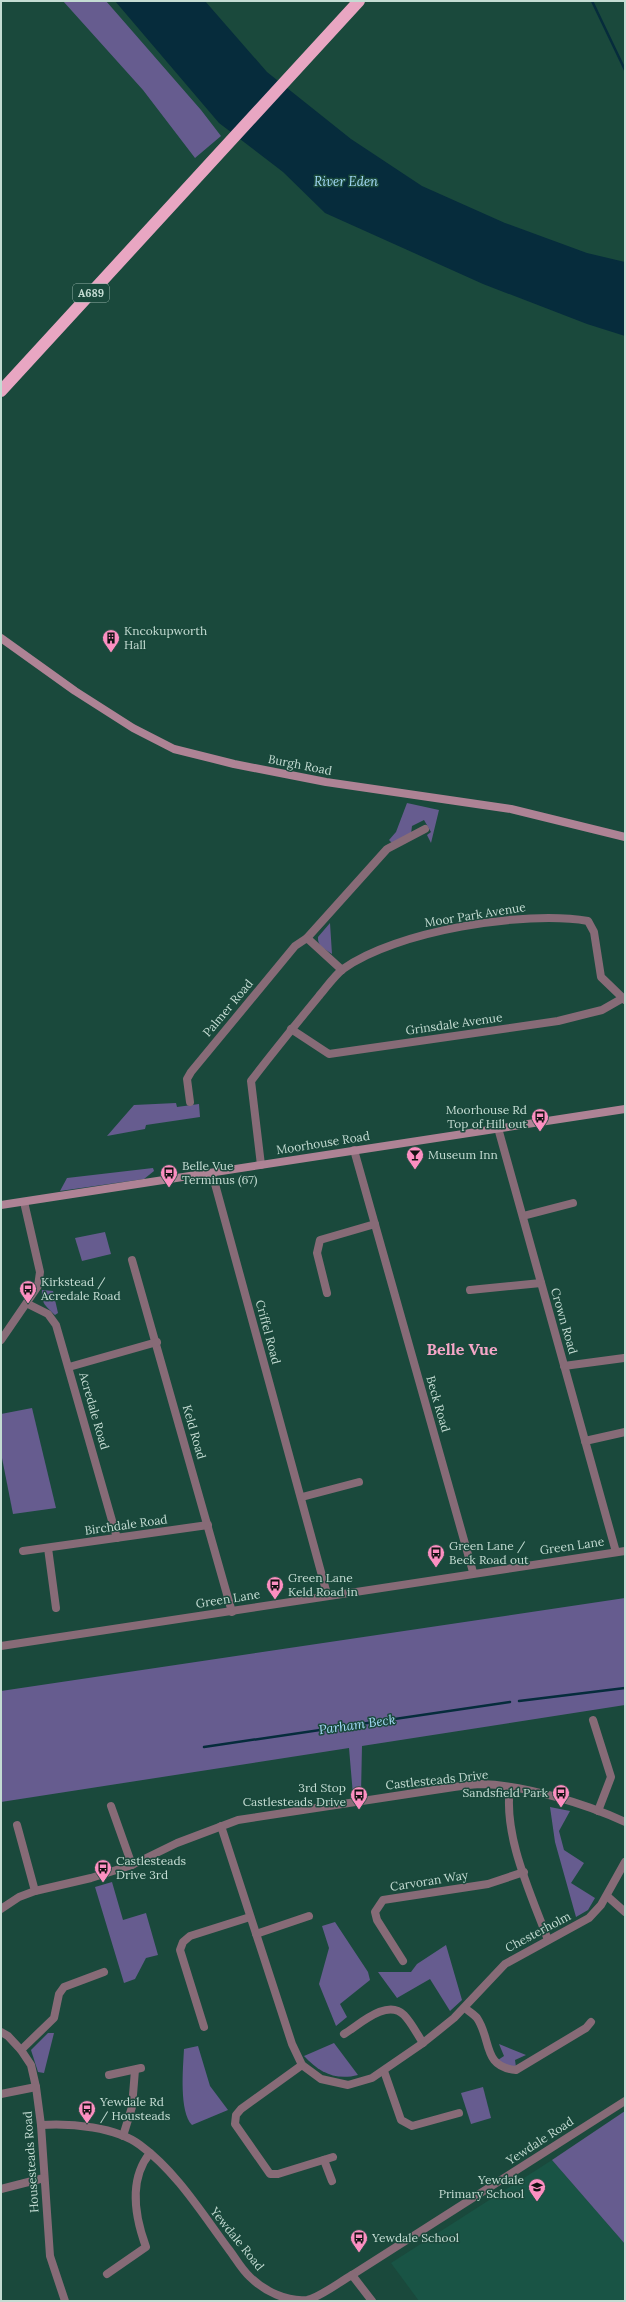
<svg xmlns="http://www.w3.org/2000/svg" width="626" height="2302" font-family="Lora,serif">
<style>
.built{fill:#195445}
.green{fill:#665c8f}
.water{fill:#062c3c}
.lines{fill:none;stroke-linecap:round;stroke-linejoin:round}
.stream{stroke:#062c3c;stroke-width:2.5}
.street{stroke:#876b77;stroke-width:8}
.secondary{stroke:#ae8395;stroke-width:8}
.highway{stroke:#e8a6c2;stroke-width:12}
.labels{text-anchor:middle;stroke-width:3;stroke-linejoin:round;paint-order:stroke}
.shield{fill:#1a493c;stroke:#91b0a6;stroke-width:1}
.shield-label{font-size:11px;font-weight:bold;fill:#c4dcd3}
.poi-label{font-size:12px;fill:#c4dcd3;stroke:#1a493c;text-anchor:start}
.street-label{font-size:12px;fill:#c4dcd3;stroke:#1a493c}
.water-label{font-size:13px;font-style:italic;fill:#a3d9f7;stroke:#1a493c}
.district-label{font-size:16px;font-weight:bold;fill:#f4a6c7;stroke:#1a493c}
</style>
<rect width="100%" height="100%" fill="#1a493c"/>
<polygon class="built" points="552,2160 625,2244 625,2301 419,2301 391,2263"/>
<g class="green">
<polygon points="63,1 106,1 201,110 221,136 195,158 143,90"/>
<polygon points="407,803 439,810 431,843 427,835 431,832 424,820 412,826 411,834 392,843 389,840 396,832"/>
<path d="M330,923l2,31c-7,-5 -15,-8 -14,-17z"/>
<polygon points="176,1103 177,1107 199,1104 200,1117 146,1125 145,1129 107,1136 134,1105"/>
<polygon points="153,1168 154,1171 144,1179 60,1191 67,1178"/>
<polygon points="105,1232 111,1254 82,1261 75,1238"/>
<path d="M42,1290l11,1 5,22 -3,2c-9,-9 -14,-11 -13,-25z"/>
<polygon points="32,1408 56,1508 13,1514 1,1453 1,1414"/>
<polygon points="625,1598 625,1705 362,1746 361,1794 353,1795 349,1748 1,1802 1,1691"/>
<polygon points="550,1807 570,1811 559,1831 564,1850 584,1863 571,1883 595,1898 588,1910 576,1917 555,1842"/>
<polygon points="112,1882 123,1920 146,1913 158,1955 146,1958 135,1979 124,1983 95,1887"/>
<polygon points="335,1922 368,1972 370,1980 340,2004 347,2017 336,2026 319,1984 329,1948 322,1926"/>
<polygon points="446,1945 462,2000 450,2011 430,1979 397,1998 378,1972 411,1972 417,1964"/>
<polygon points="48,2033 54,2033 44,2073 38,2072 31,2050"/>
<path d="M334,2043l24,32c-23,6 -39,-3 -54,-19z"/>
<polygon points="499,2044 526,2055 515,2060 516,2067 505,2066 498,2060 504,2056"/>
<path d="M198,2046l12,40 18,24 -36,15c-13,-13 -9,-57 -8,-76z"/>
<polygon points="483,2087 491,2118 471,2124 461,2093"/>
<polygon points="625,2111 625,2244 552,2160"/>
</g>
<polygon class="water" points="115,1 205,1 267,72 351,139 422,186 505,223 587,253 625,262 625,336 587,324 483,284 325,213 283,172 219,123"/>
<g class="lines">
<g class="stream">
<polyline points="592,1 625,70"/>
<polyline points="519,1701 625,1688"/>
<polyline points="204,1747 510,1702"/>
</g>
<g class="street">
<polyline points="307,938 387,849 425,829"/>
<polyline points="291,1029 329,1054 558,1021 602,1010 623,998"/>
<polyline points="190,1102 187,1079 191,1072 295,946 307,938 342,970"/>
<polyline points="498,1128 616,1552"/>
<polyline points="354,1150 473,1572"/>
<path d="M261,1165l-10,-84c22,-29 45,-57 68,-85 7,-8 15,-20 24,-27 52,-38 182,-59 245,-48l6,11 7,45 24,23"/>
<polyline points="212,1173 327,1594"/>
<polyline points="523,1216 573,1203"/>
<polyline points="132,1260 232,1612"/>
<polyline points="470,1290 541,1283"/>
<polyline points="327,1293 317,1253 320,1240 375,1224"/>
<polyline points="28,1304 48,1314 56,1325 117,1538"/>
<polyline points="1,1340 38,1286 40,1272 24,1202"/>
<polyline points="564,1366 624,1358"/>
<polyline points="69,1367 157,1342"/>
<polyline points="585,1441 625,1432"/>
<polyline points="302,1497 359,1482"/>
<polyline points="48,1548 56,1608"/>
<polyline points="23,1551 208,1525"/>
<polyline points="1,1646 625,1551"/>
<polyline points="593,1720 611,1777 598,1811"/>
<path d="M510,1787c-7,49 21,107 38,153"/>
<polyline points="111,1806 132,1865"/>
<polyline points="17,1825 35,1891"/>
<polyline points="221,1826 292,2044 302,2065 321,2079 348,2085 372,2078 423,2043 454,2018 505,1964 589,1918 601,1905 625,1862"/>
<polyline points="607,1896 625,1912"/>
<path d="M1,1909l18,-12 16,-6 56,-13 41,-13 45,-22 61,-23 216,-33c9,-1 18,-3 27,-3 43,1 106,20 144,38"/>
<polyline points="256,1934 309,1916"/>
<polyline points="403,1961 377,1920 375,1912 383,1900 488,1884 524,1872"/>
<path d="M465,2008c3,3 9,6 12,10 15,22 5,49 39,52l70,-42 5,-6"/>
<polyline points="204,2027 180,1950 183,1942 190,1936 250,1917"/>
<polyline points="1,2032 8,2036 21,2050 31,2065 36,2087 41,2125 50,2256 65,2301"/>
<path d="M344,2034c15,-9 43,-36 60,-19 7,7 13,19 19,28"/>
<polyline points="21,2050 54,2018 59,1994 64,1987 104,1972"/>
<polyline points="302,2065 241,2109 236,2115 235,2124 270,2174 278,2174 333,2157"/>
<polyline points="384,2071 401,2120 412,2126 459,2113"/>
<polyline points="109,2075 141,2068"/>
<polyline points="1,2094 36,2087"/>
<path d="M41,2125c30,-2 75,2 99,20 37,27 63,70 90,106 6,8 12,19 20,26 14,14 37,25 57,23 12,-2 34,-19 45,-25l273,-174"/>
<polyline points="123,2136 132,2107 135,2070"/>
<polyline points="324,2160 332,2181"/>
<polyline points="1,2189 44,2178"/>
<path d="M107,2274l39,-27c-11,-30 -18,-67 4,-94"/>
<polyline points="352,2275 372,2301"/>
</g>
<g class="secondary">
<polyline points="1,638 75,691 133,728 174,749 234,764 326,782 511,809 625,837"/>
<polyline points="1,1205 625,1109"/>
</g>
<polyline class="highway" points="1,391 359,1"/>
</g>
<defs>
<g id="building-pin" transform="scale(0.9)"><path d="M0 17L-7.5 6A9.5 9.5 0 1 1 7.5 6Z" fill="#fc8fc1" stroke="#1a493c"/><path d="M-4-6H4V6H1V3H-1V6H-4ZM-2.5-4.3h1.7v1.8h-1.7ZM.8-4.3h1.7v1.8H.8ZM-2.5-1h1.7V.8h-1.7ZM.8-1h1.7V.8H.8Z" fill="#111"/></g>
<g id="bus-pin" transform="scale(0.9)"><path d="M0 17L-7.5 6A9.5 9.5 0 1 1 7.5 6Z" fill="#fc8fc1" stroke="#1a493c"/><path d="M-5-6H5V4H4V6H2V4H-2V6H-4V4H-5ZM-3.5-4V0h7V-4ZM-3.5 1.2v1.5H-2V1.2ZM2 1.2v1.5H3.5V1.2Z" fill="#111"/></g>
<g id="bar-pin" transform="scale(0.9)"><path d="M0 17L-7.5 6A9.5 9.5 0 1 1 7.5 6Z" fill="#fc8fc1" stroke="#1a493c"/><path d="M-6-5H6L.8 .8V4.5H3.5V6h-7V4.5H-.8V.8Z" fill="#111"/></g>
<g id="school-pin" transform="scale(0.9)"><path d="M0 17L-7.5 6A9.5 9.5 0 1 1 7.5 6Z" fill="#fc8fc1" stroke="#1a493c"/><path d="M0-5L7-2L0 1L-7-2ZM-4 1L0 2.5L4 1V4Q0 6-4 4Z" fill="#111"/></g>
</defs>
<g fill-rule="evenodd">
<use href="#building-pin" x="111" y="638"/>
<use href="#bus-pin" x="540" y="1117"/>
<use href="#bar-pin" x="415" y="1155"/>
<use href="#bus-pin" x="169" y="1173"/>
<use href="#bus-pin" x="28" y="1289"/>
<use href="#bus-pin" x="436" y="1553"/>
<use href="#bus-pin" x="275" y="1585"/>
<use href="#bus-pin" x="561" y="1793"/>
<use href="#bus-pin" x="359" y="1795"/>
<use href="#bus-pin" x="103" y="1868"/>
<use href="#bus-pin" x="87" y="2109"/>
<use href="#school-pin" x="537" y="2187"/>
<use href="#bus-pin" x="359" y="2238"/>
</g>
<g class="labels">
<rect class="shield" x="73" y="284" width="36" height="18" rx="3"/>
<g class="shield-label">
<text x="91" y="297">A689</text>
</g>
<g class="poi-label">
<text x="124" y="635">Kncokupworth<tspan x="124" dy="14">Hall</tspan></text>
<text x="527" y="1114" text-anchor="end">Moorhouse Rd<tspan x="527" dy="14">Top of Hill out</tspan></text>
<text x="428" y="1159">Museum Inn</text>
<text x="182" y="1170">Belle Vue<tspan x="182" dy="14">Terminus (67)</tspan></text>
<text x="41" y="1286">Kirkstead /<tspan x="41" dy="14">Acredale Road</tspan></text>
<text x="449" y="1550">Green Lane /<tspan x="449" dy="14">Beck Road out</tspan></text>
<text x="288" y="1582">Green Lane<tspan x="288" dy="14">Keld Road in</tspan></text>
<text x="346" y="1792" text-anchor="end">3rd Stop<tspan x="346" dy="14">Castlesteads Drive</tspan></text>
<text x="548" y="1797" text-anchor="end">Sandsfield Park</text>
<text x="116" y="1865">Castlesteads<tspan x="116" dy="14">Drive 3rd</tspan></text>
<text x="100" y="2106">Yewdale Rd<tspan x="100" dy="14">/ Housteads</tspan></text>
<text x="524" y="2184" text-anchor="end">Yewdale<tspan x="524" dy="14">Primary School</tspan></text>
<text x="372" y="2242">Yewdale School</text>
</g>
<g class="street-label">
<text transform="translate(300 765) rotate(11)" y="4">Burgh Road</text>
<text transform="translate(475 915) rotate(-9)" y="4">Moor Park Avenue</text>
<text transform="translate(228 1008) rotate(-50)" y="4">Palmer Road</text>
<text transform="translate(454 1024) rotate(-8)" y="4">Grinsdale Avenue</text>
<text transform="translate(323 1143) rotate(-9)" y="4">Moorhouse Road</text>
<text transform="translate(564 1321) rotate(74)" y="4">Crown Road</text>
<text transform="translate(268 1332) rotate(75)" y="4">Criffel Road</text>
<text transform="translate(438 1404) rotate(74)" y="4">Beck Road</text>
<text transform="translate(94 1411) rotate(74)" y="4">Acredale Road</text>
<text transform="translate(194 1432) rotate(74)" y="4">Keld Road</text>
<text transform="translate(126 1525) rotate(-8)" y="4">Birchdale Road</text>
<text transform="translate(572 1546) rotate(-8)" y="4">Green Lane</text>
<text transform="translate(228 1599) rotate(-9)" y="4">Green Lane</text>
<text transform="translate(437 1780) rotate(-6)" y="4">Castlesteads Drive</text>
<text transform="translate(429 1881) rotate(-9)" y="4">Carvoran Way</text>
<text transform="translate(538 1932) rotate(-28)" y="4">Chesterholm</text>
<text transform="translate(540 2141) rotate(-33)" y="4">Yewdale Road</text>
<text transform="translate(31 2162) rotate(-94)" y="4">Housesteads Road</text>
<text transform="translate(237 2239) rotate(51)" y="4">Yewdale Road</text>
</g>
<g class="water-label">
<text x="346" y="186">River Eden</text>
<text transform="translate(357 1724) rotate(-8)" y="5">Parham Beck</text>
</g>
<g class="district-label">
<text x="462" y="1355">Belle Vue</text>
</g>
</g>
<rect width="626" height="2302" fill="none" stroke="#c4dcd3" stroke-width="4"/>
</svg>
